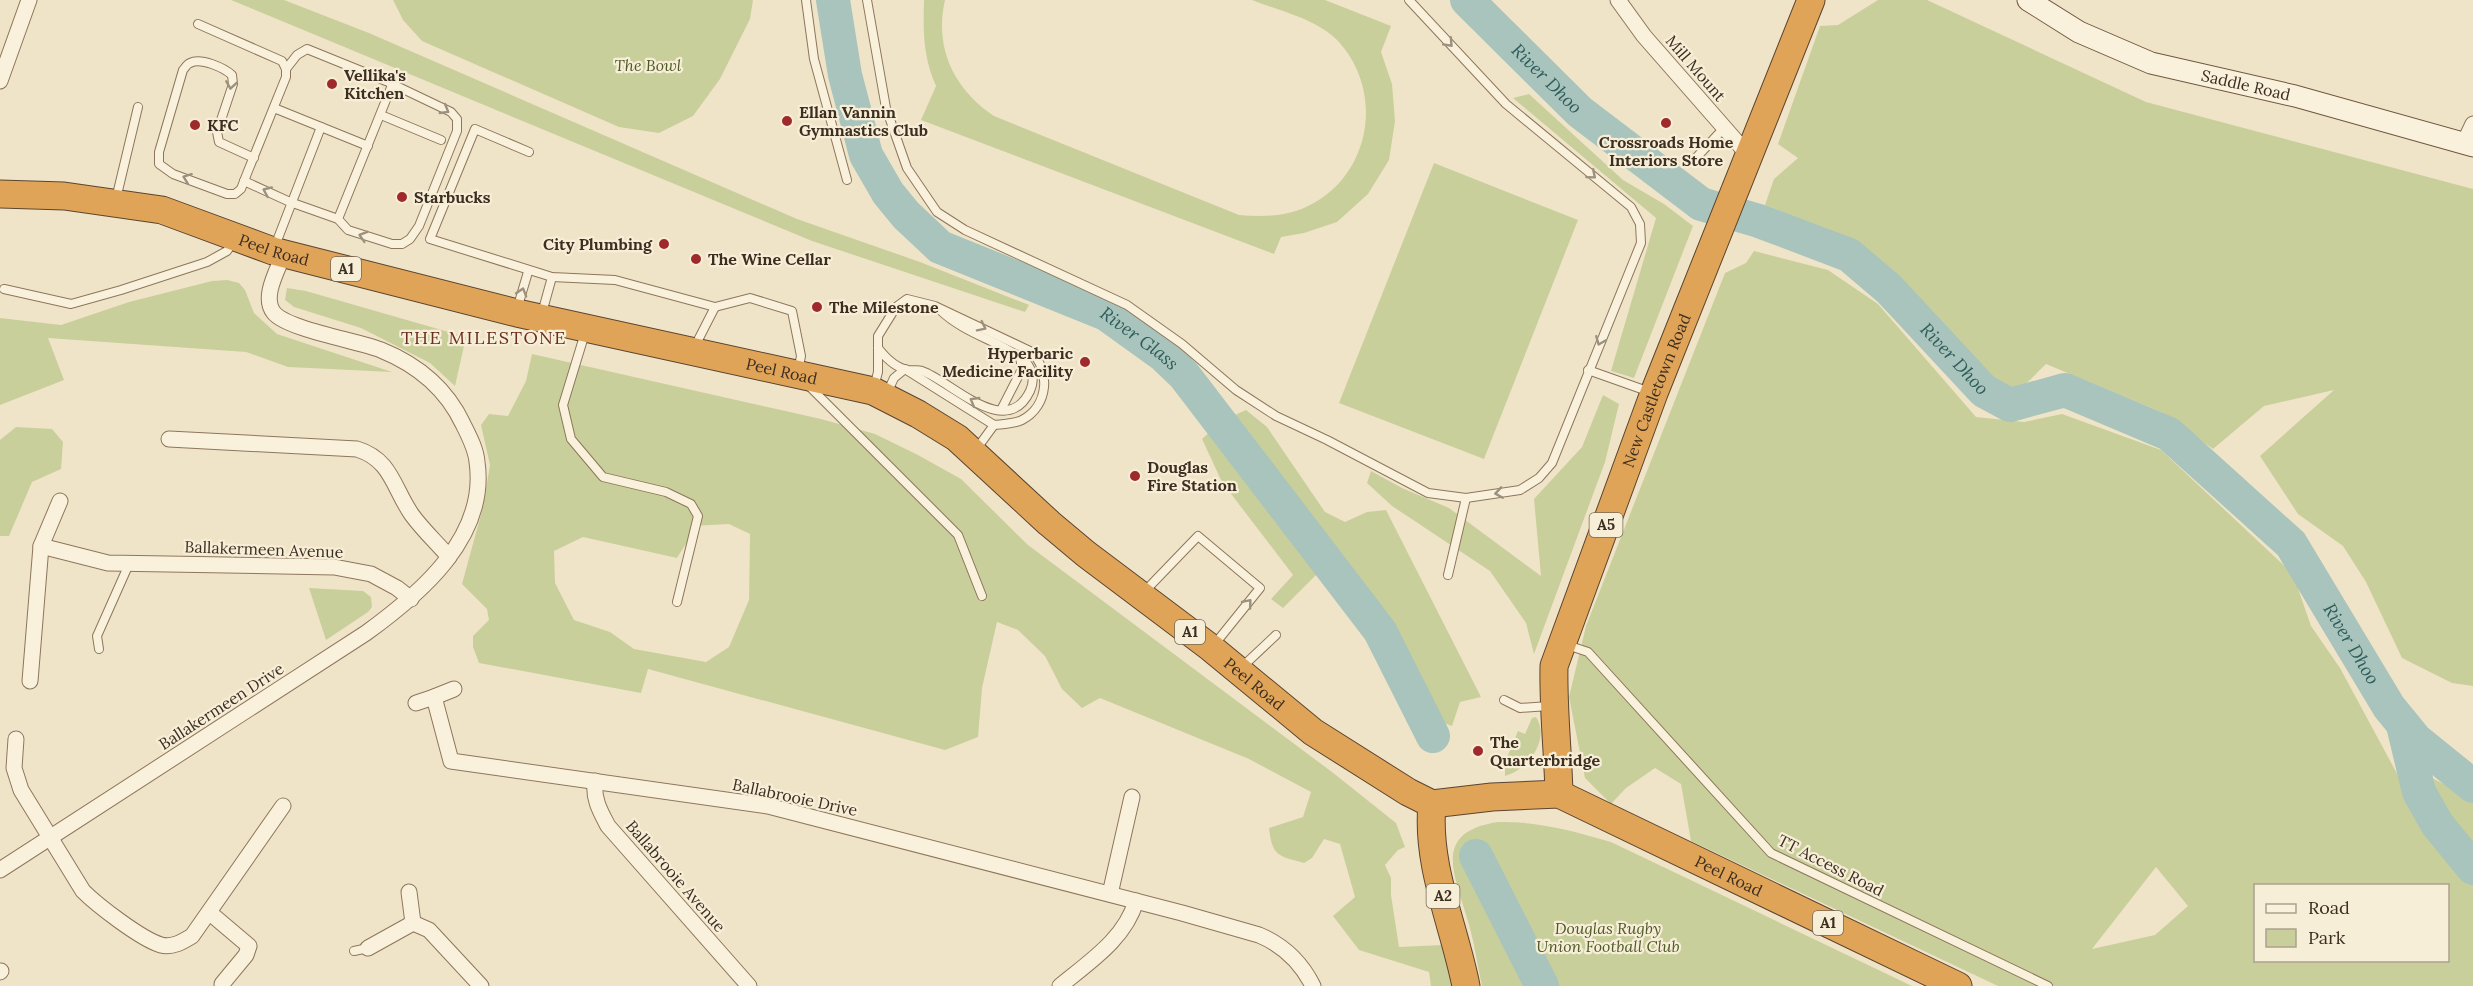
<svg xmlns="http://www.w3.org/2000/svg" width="2473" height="986" font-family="Lora,serif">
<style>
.green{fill:#c9cf9b;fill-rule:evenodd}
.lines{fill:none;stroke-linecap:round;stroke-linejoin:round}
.river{stroke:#a9c4bc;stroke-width:34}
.lane-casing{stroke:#8d765c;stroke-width:10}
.street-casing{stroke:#8d765c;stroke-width:17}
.secondary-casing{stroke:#6f573f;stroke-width:23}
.highway-casing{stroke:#5b4430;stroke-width:29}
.lane{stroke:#faf1dc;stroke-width:8}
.street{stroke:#faf1dc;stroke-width:15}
.secondary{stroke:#faf1dc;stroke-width:21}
.highway{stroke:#e0a458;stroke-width:27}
.oneway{stroke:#9c907e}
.poi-dot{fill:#9e2a2b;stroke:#f7eed8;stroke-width:2}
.labels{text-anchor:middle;stroke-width:4.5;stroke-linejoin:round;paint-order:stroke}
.shield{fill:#f7eed8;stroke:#756857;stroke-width:1.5}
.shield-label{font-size:15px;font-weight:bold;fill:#3d2e20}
.park-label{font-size:16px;font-style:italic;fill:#4d5a26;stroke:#f7eed8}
.street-label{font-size:16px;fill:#3d2e20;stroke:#f7eed8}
.poi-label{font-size:16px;font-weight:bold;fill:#3d2e20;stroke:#f7eed8;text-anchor:start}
.water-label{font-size:18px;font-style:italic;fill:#2f5d5a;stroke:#f7eed8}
.neighbourhood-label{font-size:18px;letter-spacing:1.5px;fill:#6b2e1e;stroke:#f7eed8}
</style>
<rect width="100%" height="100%" fill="#f0e4c8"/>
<g class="green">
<polygon points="231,0 284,0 369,33 797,219 920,262 1029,305 1025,312 812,241"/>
<polygon points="393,0 753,0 750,19 720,79 693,116 659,133 619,127 422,41 403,20"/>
<path d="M924,0h21c-11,48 9,89 49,116l245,99c23,2 45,2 67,-8 64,-29 80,-114 32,-166 -21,-22 -58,-30 -86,-41h73l66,26 -10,26 11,32 3,37 -6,39 -21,34 -31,28 -33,11 -23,4 -7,17 -353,-134 15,-34c-13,-29 -13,-55 -12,-86z"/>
<path d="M1878,0h49l219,102 327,87v497l-21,-3 -50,-25 -36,-76 -23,-36 -45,-32 -38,-58 74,-66 -70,16 -51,43 -52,-37 -115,-48c-25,24 -26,34 -61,16l-107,-114 -54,-37 -59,-24 9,-26 24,-21 -20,-14 42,-118 18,-1z"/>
<polygon points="1529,94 1623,180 1664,204 1693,226 1634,378 1611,371 1656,218 1513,98"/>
<polygon points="1434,163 1578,220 1484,459 1339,403"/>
<path d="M1754,251l74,19 50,34 98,113 48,5 38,-8 99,36 132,124 18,52 29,42 88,163 45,50v105h-475l-307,-145 -10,-57 -26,-16 -29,20 -15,16 -26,-26 -16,-81 17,-71 139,-353 21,-10zM2156,867l32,39 -33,29 -63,14zM2256,886h192v74h-192z"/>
<polygon points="227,280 239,283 245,290 254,313 277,334 392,372 288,367 246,352 48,338 64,380 0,405 0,318 61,325 129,302 212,281"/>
<polygon points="287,288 306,291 466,337 455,386 430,363 361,328 294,307 285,300"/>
<path d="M532,354l289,65 54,15 43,21 43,24 67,66 304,227 64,51 9,24 -7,3 -13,15 6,13v17l8,52 43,-2 6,13 4,28h-21l-2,-14 -70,-22 -26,-34 22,-19 -15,-53 -16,-5 -12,19 -8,5c-26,-7 -32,-7 -35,-35l34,-11 8,-25 -62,-33 -149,-61 -18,10 -20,-19 -17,-33 -27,-26 -21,-8 -15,66 -4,49 -33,13 -297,-81 -7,24 -162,-30 -6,-16v-11l16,-16 -2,-11 -25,-25 21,-77 7,-42 -9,-40 8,-11 19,2 18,-35zM729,524l21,10 -1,66 -20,47 -23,15 -72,-13 -24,-17 -36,-12 -19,-37 -1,-32 29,-14 94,21 10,-16 5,-16z"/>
<polygon points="1603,395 1619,404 1605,462 1534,654 1526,623 1490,571 1392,506 1367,483 1371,471 1402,488 1449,508 1541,576 1534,499 1582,447"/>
<polygon points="1246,410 1267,427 1325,512 1345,522 1367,512 1386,510 1481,697 1460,702 1452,726 1433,719 1385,623 1235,415"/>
<polygon points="16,427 52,429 63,442 61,469 32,482 9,536 0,536 0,440"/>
<polygon points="1212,430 1318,573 1283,608 1271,599 1293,575 1222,482 1202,439"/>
<polygon points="309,588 363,591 371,597 372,607 368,612 326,640"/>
<path d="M1536,717c15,23 -9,53 -31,59v-14l13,-31 7,3 7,-16z"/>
<polygon points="2432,778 2473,799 2473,858 2437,815 2430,797"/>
<path d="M1498,822c39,-1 76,9 113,20l301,144h-430c-5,-23 -8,-46 -15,-68 -13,-45 -35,-86 31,-96z"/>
</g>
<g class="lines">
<g class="river">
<path id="s1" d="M833,0l12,75 21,80 22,38 18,22 34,32 166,67 57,41 21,20 196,256 53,105"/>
<path id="s2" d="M1467,0l113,112 121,92 58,17 90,34 40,34 95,102 26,14 55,-15 104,44 122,110 98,163 27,33 57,46"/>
<polyline points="2403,725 2419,792 2437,824 2473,868"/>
<polyline points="1476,856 1542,986"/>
</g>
<g class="lane-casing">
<g id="lane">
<polyline points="806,0 814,59 847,180"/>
<polyline points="867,0 886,108 907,168 937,212 965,230 1127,305 1182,344 1236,390 1276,416 1327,440 1428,493 1466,498 1520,490 1539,478 1552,463 1641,243 1640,224 1631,207 1506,104 1409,0"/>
<path d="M198,24l84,37 4,8v8l-38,94 -7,18 -6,5h-8l-54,-20 -14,-10v-12l24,-82c2,-2 4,-6 7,-7 11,-6 34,5 42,12l1,9 -16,48 2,10 35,16"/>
<polyline points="274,108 368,146"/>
<polyline points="381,115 441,140"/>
<polyline points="529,152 475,129 430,239 552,277 615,280 715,307 694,348"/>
<polyline points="1693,161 1724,128"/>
<polyline points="244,181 290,202 338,219 348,230 392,244 402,244 410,239 419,226 457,131 457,119 451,112 386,81 307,49 297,55 286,69"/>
<polyline points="116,199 138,107"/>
<polyline points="338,219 392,85"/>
<polyline points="275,246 321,127"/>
<polyline points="4,289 71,304 121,290 207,262 227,251 233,242"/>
<polyline points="715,307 750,298 792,311 801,356 798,371"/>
<polyline points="517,309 528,272"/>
<polyline points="542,313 552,277"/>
<polyline points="585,333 563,405 571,439 603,477 666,492 691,504 698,516 677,602"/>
<path d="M878,348c7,9 18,20 30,22 4,0 9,0 14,1 29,10 84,70 108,20 5,-11 3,-21 -5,-30 -24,-20 -59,-26 -85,-51"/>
<polyline points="1588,370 1650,392"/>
<polyline points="810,387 958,535 982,596"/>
<path d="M874,387l4,-15v-36l18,-29 11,-8 28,7 95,45c21,18 19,55 -8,69 -8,4 -19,4 -28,5l-89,-56 -11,9 -7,15"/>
<polyline points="1001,410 1022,369 1020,357"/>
<polyline points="975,451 994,425"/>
<polyline points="1448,575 1466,498"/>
<polyline points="1145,591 1198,536 1260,588 1214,645"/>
<polyline points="1567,645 1588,652 1771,853 2048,986"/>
<polyline points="99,649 97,636 129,564"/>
<polyline points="1241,668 1276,635"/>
<polyline points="1504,700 1520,708 1549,706"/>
<polyline points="354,951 368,948"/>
</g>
</g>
<g class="street-casing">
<g id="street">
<polyline points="1618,0 1644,36 1750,157"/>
<polyline points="0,81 29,0"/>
<polyline points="2464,143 2473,124"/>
<path d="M169,439l188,10c35,11 36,39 55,66 11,15 25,28 37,42"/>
<polyline points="41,546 108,563 334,567 371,574 397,588 411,599"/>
<polyline points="30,681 41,546 60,501"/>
<polyline points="434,697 454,689"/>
<path d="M416,703l18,-6 17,64 317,45 414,107 77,22c24,10 42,27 54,51"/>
<path d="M16,739l-2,29 7,22 62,101c14,14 58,48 78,54 11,3 21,-3 31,-9l91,-130"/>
<path d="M595,781c-2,18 5,30 13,45l141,160"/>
<path d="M0,870l366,-237c54,-39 122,-96 111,-171 -1,-13 -8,-26 -14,-38 -17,-36 -45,-59 -82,-74 -23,-9 -94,-21 -107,-37 -13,-16 4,-43 10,-60"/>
<polyline points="1110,894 1132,797"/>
<polyline points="210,913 249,946 246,955 222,984"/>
<polyline points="413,923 429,930 481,986"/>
<polyline points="368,948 413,923 409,892"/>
<polyline points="0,972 1,971"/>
<path d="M1060,986c29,-24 65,-47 76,-85"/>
</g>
</g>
<g class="secondary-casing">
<g id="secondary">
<path id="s3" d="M2028,0l51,32 72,31 144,33 178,50"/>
</g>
</g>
<g class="highway-casing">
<g id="highway">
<path id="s4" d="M0,194l64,2 98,14 111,41 244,62 356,78 45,23 39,24 92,85 37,31 125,94 102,84 95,60 24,12 60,-7 67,-3 399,192"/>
<path id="s5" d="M1559,794c-1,-43 -6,-85 -5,-128l100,-273 157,-393"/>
<path d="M1432,804c-6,62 22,121 34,182"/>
</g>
</g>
<use href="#lane" class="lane"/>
<use href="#street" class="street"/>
<use href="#secondary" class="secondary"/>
<use href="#highway" class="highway"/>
</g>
<defs><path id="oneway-chevron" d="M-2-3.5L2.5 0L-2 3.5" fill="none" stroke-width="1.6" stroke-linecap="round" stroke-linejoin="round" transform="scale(1.5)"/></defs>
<g class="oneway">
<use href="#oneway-chevron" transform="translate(1449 43) rotate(47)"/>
<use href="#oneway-chevron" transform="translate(231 85) rotate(99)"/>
<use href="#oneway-chevron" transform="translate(445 110) rotate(30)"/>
<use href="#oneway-chevron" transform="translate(1592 175) rotate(40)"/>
<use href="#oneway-chevron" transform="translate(187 178) rotate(-159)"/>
<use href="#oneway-chevron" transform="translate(267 191) rotate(-156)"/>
<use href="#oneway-chevron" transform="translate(363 236) rotate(-163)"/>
<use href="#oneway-chevron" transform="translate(522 292) rotate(-73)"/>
<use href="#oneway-chevron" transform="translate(982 327) rotate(26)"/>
<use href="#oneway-chevron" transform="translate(1600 341) rotate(112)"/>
<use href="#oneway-chevron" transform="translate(974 401) rotate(-150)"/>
<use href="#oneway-chevron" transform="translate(1499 493) rotate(171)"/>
<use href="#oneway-chevron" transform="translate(1248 603) rotate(-50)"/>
</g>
<g class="poi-dot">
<circle cx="332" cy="84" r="6"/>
<circle cx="787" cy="121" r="6"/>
<circle cx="1666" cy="123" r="6"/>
<circle cx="195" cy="125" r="6"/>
<circle cx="402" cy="197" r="6"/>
<circle cx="664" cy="244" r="6"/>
<circle cx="696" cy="259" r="6"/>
<circle cx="817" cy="307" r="6"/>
<circle cx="1085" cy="362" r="6"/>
<circle cx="1135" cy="476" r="6"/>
<circle cx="1478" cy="751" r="6"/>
</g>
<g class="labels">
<g class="shield">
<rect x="331" y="257" width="30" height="24" rx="4.5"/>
<rect x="1589.5" y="513" width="33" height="24" rx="4.5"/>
<rect x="1175" y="620" width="30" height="24" rx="4.5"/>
<rect x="1426.5" y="884" width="33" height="24" rx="4.5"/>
<rect x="1813" y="911" width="30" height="24" rx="4.5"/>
</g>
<g class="shield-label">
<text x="346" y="274">A1</text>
<text x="1606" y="530">A5</text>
<text x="1190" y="637">A1</text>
<text x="1443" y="901">A2</text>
<text x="1828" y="928">A1</text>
</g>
<g class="park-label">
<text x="648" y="71">The Bowl</text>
<text x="1608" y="934">Douglas Rugby<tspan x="1608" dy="18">Union Football Club</tspan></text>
</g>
<g class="street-label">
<text transform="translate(1696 68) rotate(49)" y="6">Mill Mount</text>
<text dy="6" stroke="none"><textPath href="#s3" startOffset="236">Saddle Road</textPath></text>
<text dy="6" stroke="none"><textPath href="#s4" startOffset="282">Peel Road</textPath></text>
<text dy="6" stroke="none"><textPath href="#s4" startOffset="804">Peel Road</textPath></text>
<text dy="6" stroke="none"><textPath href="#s5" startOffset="422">New Castletown Road</textPath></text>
<text transform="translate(264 549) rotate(2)" y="6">Ballakermeen Avenue</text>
<text dy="6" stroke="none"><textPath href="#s4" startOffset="1380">Peel Road</textPath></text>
<text transform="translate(221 706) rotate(-33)" y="6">Ballakermeen Drive</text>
<text transform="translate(795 797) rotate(12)" y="6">Ballabrooie Drive</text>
<text transform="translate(1831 865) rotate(27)" y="6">TT Access Road</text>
<text transform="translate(676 876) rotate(49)" y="6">Ballabrooie Avenue</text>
<text dy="6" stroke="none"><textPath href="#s4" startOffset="1911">Peel Road</textPath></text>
</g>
<g class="poi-label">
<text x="344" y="81">Vellika's<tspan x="344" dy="18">Kitchen</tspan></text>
<text x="799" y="118">Ellan Vannin<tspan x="799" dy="18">Gymnastics Club</tspan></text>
<text x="207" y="131">KFC</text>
<text x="1666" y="148" text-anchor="middle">Crossroads Home<tspan x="1666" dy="18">Interiors Store</tspan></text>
<text x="414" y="203">Starbucks</text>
<text x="652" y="250" text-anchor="end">City Plumbing</text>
<text x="708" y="265">The Wine Cellar</text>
<text x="829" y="313">The Milestone</text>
<text x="1073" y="359" text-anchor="end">Hyperbaric<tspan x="1073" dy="18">Medicine Facility</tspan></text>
<text x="1147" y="473">Douglas<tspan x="1147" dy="18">Fire Station</tspan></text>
<text x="1490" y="748">The<tspan x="1490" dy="18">Quarterbridge</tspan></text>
</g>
<g class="water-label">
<text dy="6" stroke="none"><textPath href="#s2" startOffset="112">River Dhoo</textPath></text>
<text dy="6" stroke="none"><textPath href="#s1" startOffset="498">River Glass</textPath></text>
<text dy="6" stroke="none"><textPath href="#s2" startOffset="616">River Dhoo</textPath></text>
<text dy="6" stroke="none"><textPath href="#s2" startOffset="1140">River Dhoo</textPath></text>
</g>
<g class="neighbourhood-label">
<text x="484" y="344">THE MILESTONE</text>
</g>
</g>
<rect x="2254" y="884" width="195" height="78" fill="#f7eed8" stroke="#ada18e" stroke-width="1.5"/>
<rect x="2266" y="904" width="30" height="9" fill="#faf1dc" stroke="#ada18e" stroke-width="1.5"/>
<text x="2308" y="914" font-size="18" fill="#3d2e20">Road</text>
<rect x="2266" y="929" width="30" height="18" fill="#c9cf9b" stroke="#ada18e" stroke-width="1.5"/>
<text x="2308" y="944" font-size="18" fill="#3d2e20">Park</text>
</svg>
